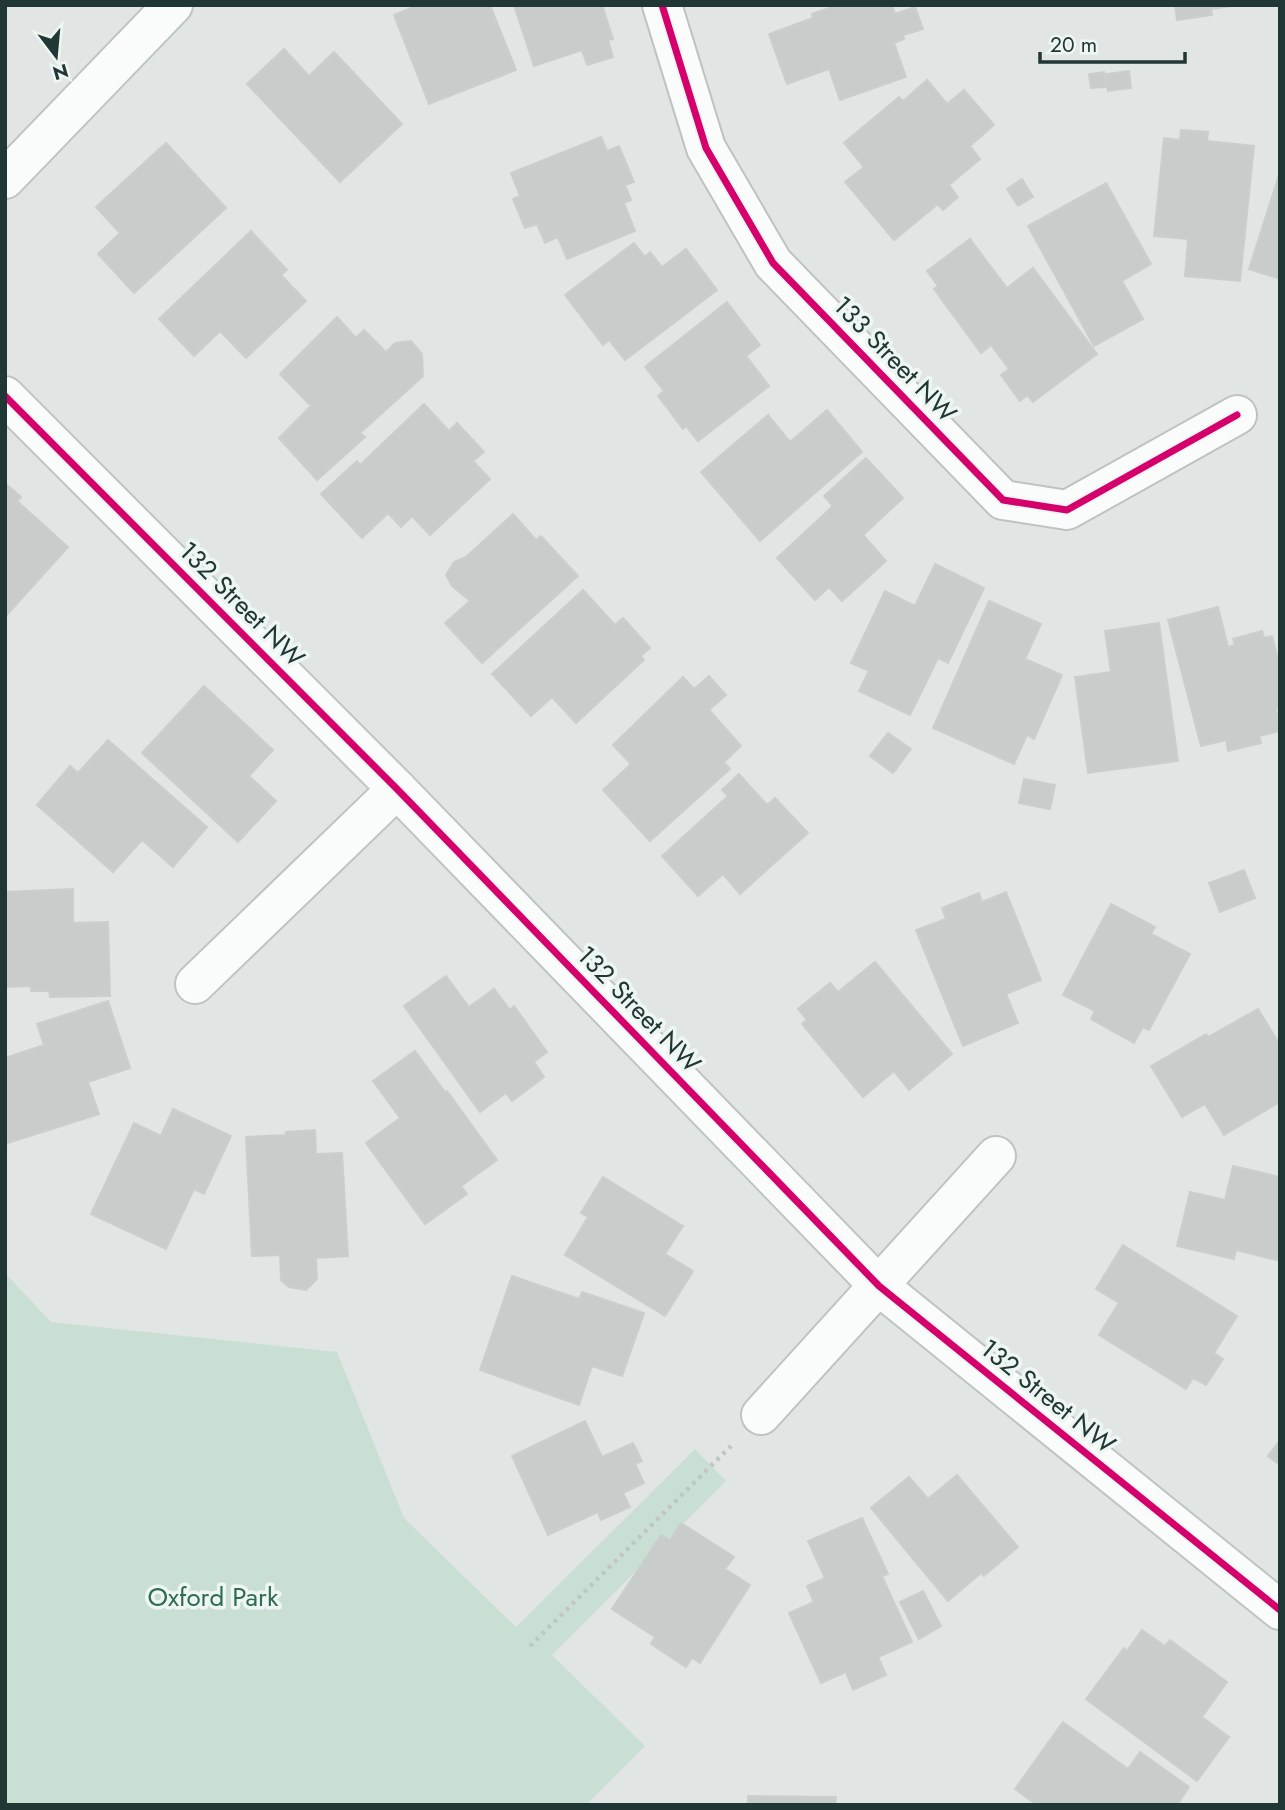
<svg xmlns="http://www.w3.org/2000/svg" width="1285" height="1810" font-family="Jost,sans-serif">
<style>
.green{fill:#cadfd4}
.building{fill:#c8cdcc;stroke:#cacfce;stroke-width:2}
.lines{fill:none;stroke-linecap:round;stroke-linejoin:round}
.street-casing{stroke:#bec3c2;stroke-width:42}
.secondary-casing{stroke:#bdc4c2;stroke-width:42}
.path{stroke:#bfc6c6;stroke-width:4.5;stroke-dasharray:3.5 5;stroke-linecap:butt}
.street{stroke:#fafbfb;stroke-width:38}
.secondary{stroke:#fafbfb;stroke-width:38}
.cycleway-casing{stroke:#eef6f3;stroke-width:11}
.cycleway{stroke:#d6006c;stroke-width:7}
.labels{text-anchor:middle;stroke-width:7;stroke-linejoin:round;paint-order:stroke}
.street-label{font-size:26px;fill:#213735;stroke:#eef6f3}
.park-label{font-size:26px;fill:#2e6c51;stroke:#eef6f3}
</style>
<rect width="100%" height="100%" fill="#e1e6e5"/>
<polygon class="green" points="5,1273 51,1322 337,1352 404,1518 516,1627 695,1449 726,1481 552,1655 645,1746 586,1805 5,1805"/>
<g class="building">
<polygon points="418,5 490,5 516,70 429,104 394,15"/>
<polygon points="514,5 602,5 613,39 608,40 613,57 587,65 582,50 534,66"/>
<polygon points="838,5 881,5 881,7 892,5 895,14 915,7 923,29 903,35 904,39 894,43 906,77 840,100 829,69 787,84 769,34 813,18 812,14"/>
<polygon points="1175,5 1238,5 1211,9 1212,15 1177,20"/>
<polygon points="284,49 309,76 334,52 402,124 340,182 247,84"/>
<polygon points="1129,71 1131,88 1108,91 1106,74"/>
<polygon points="1104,72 1106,87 1091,88 1089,74"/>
<polygon points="927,80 947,104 964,90 994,125 970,146 980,159 949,185 958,197 943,210 938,204 894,240 845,182 864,167 844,143 899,97 903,101"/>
<polygon points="1181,130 1208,132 1207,141 1254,146 1240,281 1185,276 1188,239 1154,236 1164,138 1180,140"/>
<polygon points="601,137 607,151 619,146 634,182 625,185 631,200 624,203 635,231 567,259 558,237 545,243 537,224 525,228 513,199 520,196 511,173"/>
<polygon points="166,143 226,208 134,293 98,254 120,233 96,207"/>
<polygon points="1280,172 1280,279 1249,269"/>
<polygon points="1022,179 1033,197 1018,206 1007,189"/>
<polygon points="1106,183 1151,264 1122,281 1143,319 1094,346 1028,226"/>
<polygon points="251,231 287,270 281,275 306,301 246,358 220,331 194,356 159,319"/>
<polygon points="970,239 1007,288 1033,268 1097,354 1033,402 1027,395 1020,401 1001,375 1009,369 991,345 981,353 934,289 938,286 927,271"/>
<polygon points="634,243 645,257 650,252 662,267 686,249 717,290 625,360 609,340 603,345 565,295"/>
<polygon points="727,302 760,345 746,356 769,386 698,441 686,426 683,429 658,396 664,391 645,367"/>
<polygon points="337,317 356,338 364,330 386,352 395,343 411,341 422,354 423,376 360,433 365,437 317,480 279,438 311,406 280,374"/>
<polygon points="424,404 449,431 457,423 484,452 473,461 490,479 430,535 412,516 401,527 388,513 362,538 321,494 357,461 360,465"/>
<polygon points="827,410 862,452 760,541 701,472 768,415 790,442"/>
<polygon points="866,458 903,498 863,535 886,561 842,601 829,587 815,600 777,558 833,506 824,496"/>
<polygon points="5,483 21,497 17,501 68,547 5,617"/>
<polygon points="513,514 536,540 541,536 578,576 482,663 445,623 470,601 452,586 446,575 454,562 466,557"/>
<polygon points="935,564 984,588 948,663 938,658 910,715 859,691 869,671 851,663 885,591 915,606"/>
<polygon points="583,590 615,625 623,618 650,648 641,656 644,660 576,723 552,697 531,716 492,674"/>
<polygon points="989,601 1041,624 1025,659 1062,675 1034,739 1027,735 1014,764 933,728"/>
<polygon points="1218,607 1228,647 1235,645 1233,639 1262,631 1264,638 1272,636 1280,668 1280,708 1276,708 1280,731 1259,736 1261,743 1228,751 1226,740 1201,746 1168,620"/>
<polygon points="1159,623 1178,761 1088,773 1075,677 1111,672 1105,631"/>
<polygon points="709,676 726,695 709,710 741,746 724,762 730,769 650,841 603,790 631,764 613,745 683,677 694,689"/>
<polygon points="204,686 273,750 249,776 276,801 238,842 142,753"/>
<polygon points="888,733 911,749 893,773 870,756"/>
<polygon points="108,740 207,827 173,867 142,840 113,872 37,805 70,766 78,773"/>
<polygon points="739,774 767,805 775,798 808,833 740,894 723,874 698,896 662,856 728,796 722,790"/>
<polygon points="1024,779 1055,785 1050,809 1019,803"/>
<polygon points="1244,870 1255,898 1220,912 1209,883"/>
<polygon points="73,889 73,923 108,922 110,996 50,997 49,991 31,991 31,986 5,987 5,892"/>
<polygon points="1006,892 1041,980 1006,994 1018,1023 963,1046 916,930 946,919 942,908 979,893 982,902"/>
<polygon points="1111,904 1155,927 1151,934 1190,954 1149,1030 1143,1027 1134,1043 1091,1019 1095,1011 1063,995"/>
<polygon points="875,962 952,1054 909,1090 894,1071 863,1097 802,1024 807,1020 798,1009 830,983 838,992"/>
<polygon points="446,976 469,1007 494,989 510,1010 514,1006 547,1052 534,1062 544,1077 512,1101 506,1093 480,1112 404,1006"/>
<polygon points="108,1001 130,1068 88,1082 99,1114 5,1144 5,1058 44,1045 37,1024"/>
<polygon points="1258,1009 1280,1045 1280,1102 1224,1135 1205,1104 1182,1117 1151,1066 1206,1034 1208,1037"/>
<polygon points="415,1051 445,1092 447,1091 497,1160 461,1186 467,1194 425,1224 366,1143 400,1118 373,1081"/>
<polygon points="173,1109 231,1136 204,1194 194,1189 166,1249 91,1214 134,1123 161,1136"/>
<polygon points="315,1130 316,1154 342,1153 348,1256 316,1258 317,1279 306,1290 289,1287 281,1280 280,1255 252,1256 246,1137 286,1135 286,1132"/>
<polygon points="1233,1166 1280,1177 1280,1261 1236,1250 1234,1259 1177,1246 1190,1192 1225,1200"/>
<polygon points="603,1177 683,1226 665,1254 693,1271 665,1316 565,1255 588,1217 581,1213"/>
<polygon points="1123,1245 1237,1316 1214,1353 1223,1359 1206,1385 1193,1378 1186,1389 1099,1335 1119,1303 1096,1289"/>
<polygon points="512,1276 579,1299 582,1292 644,1313 622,1376 592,1366 579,1405 480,1370"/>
<polygon points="585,1421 602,1457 633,1443 642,1461 635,1464 644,1483 623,1493 630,1507 601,1520 598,1512 548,1535 512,1456"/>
<polygon points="1280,1440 1280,1465 1268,1456"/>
<polygon points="957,1475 1018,1547 984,1576 981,1573 948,1601 871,1508 909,1477 928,1499"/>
<polygon points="862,1518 888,1574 882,1576 912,1642 878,1657 886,1675 853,1690 846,1672 821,1683 789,1613 814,1602 807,1586 825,1578 808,1541"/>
<polygon points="681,1523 734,1557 725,1569 750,1585 700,1663 692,1658 686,1667 651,1644 655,1637 612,1609 661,1535 670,1540"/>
<polygon points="923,1591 941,1626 919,1639 900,1602"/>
<polygon points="1142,1630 1165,1646 1170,1640 1227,1682 1202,1717 1229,1737 1197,1781 1086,1699 1124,1648 1127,1651"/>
<polygon points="1063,1722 1128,1769 1140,1752 1189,1787 1177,1805 1037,1805 1015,1789"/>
<polygon points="748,1796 836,1797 835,1805 748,1805"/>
</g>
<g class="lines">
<g class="street-casing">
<g id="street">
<polyline points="662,5 706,148 773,263 1003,500 1067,510 1237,415"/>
<polyline points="195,984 397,789"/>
<polyline points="761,1415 996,1156"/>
</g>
</g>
<g class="secondary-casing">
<g id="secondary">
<polyline points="5,179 173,5"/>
<polyline points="5,396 397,789 879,1286 1280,1610"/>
</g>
</g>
<polyline class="path" points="530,1646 731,1446"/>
<use href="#street" class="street"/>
<use href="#secondary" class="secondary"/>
<g class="cycleway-casing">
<g id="cycleway">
<polyline points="662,5 706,148 773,263 1003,500 1067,510 1237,415"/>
<polyline points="5,396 397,789 879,1286 1280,1610"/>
</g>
</g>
<use href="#cycleway" class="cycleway"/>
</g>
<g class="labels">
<g class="street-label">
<text transform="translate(895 359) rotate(46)" y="9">133 Street NW</text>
<text transform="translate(242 604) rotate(45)" y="9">132 Street NW</text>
<text transform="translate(639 1009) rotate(46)" y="9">132 Street NW</text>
<text transform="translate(1048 1396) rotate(39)" y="9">132 Street NW</text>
</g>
<g class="park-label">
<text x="213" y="1606">Oxford Park</text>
</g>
</g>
<rect width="1285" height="1810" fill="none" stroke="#213735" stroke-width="14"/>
<g transform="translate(56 56) rotate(164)" stroke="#eef6f3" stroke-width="5" paint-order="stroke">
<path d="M0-5L12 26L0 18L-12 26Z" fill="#213735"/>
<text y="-10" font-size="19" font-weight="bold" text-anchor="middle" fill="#213735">N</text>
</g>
<path d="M1040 52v10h145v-10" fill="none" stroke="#213735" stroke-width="3.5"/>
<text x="1050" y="52" font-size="21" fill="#213735" stroke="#eef6f3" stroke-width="5" paint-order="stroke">20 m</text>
</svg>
